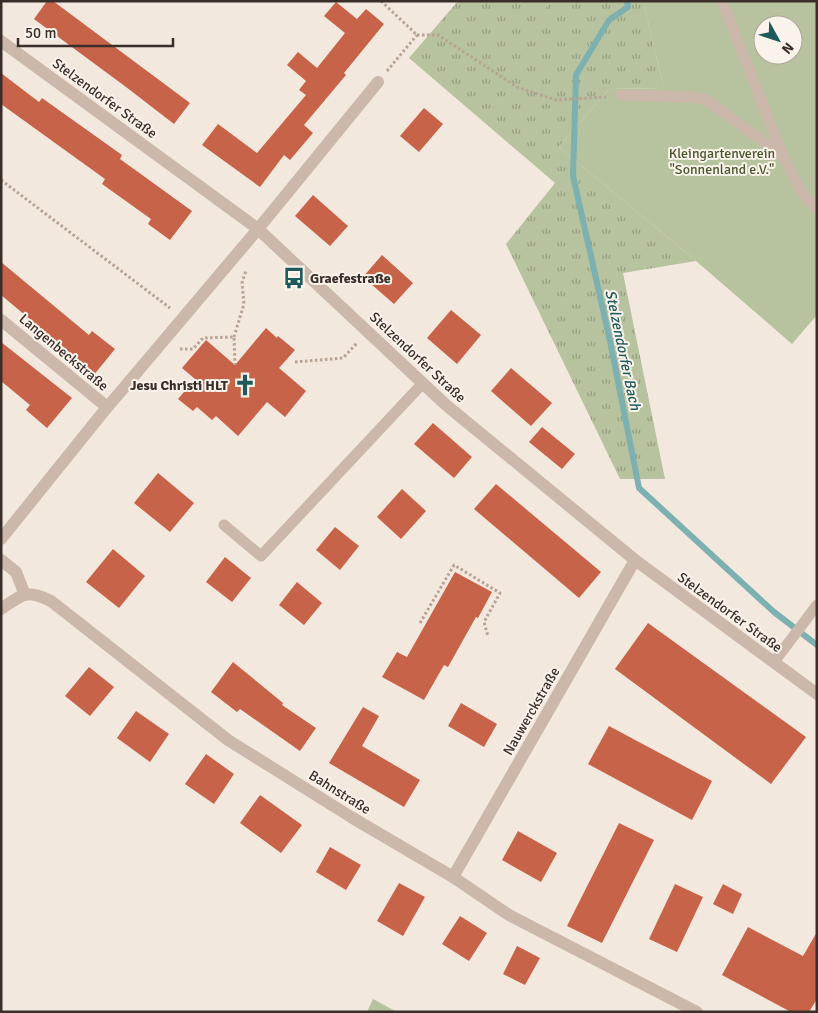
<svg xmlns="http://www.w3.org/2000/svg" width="818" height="1013" font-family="Signika,sans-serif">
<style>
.grass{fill:url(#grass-tufts)}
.garden{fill:#b7c29e;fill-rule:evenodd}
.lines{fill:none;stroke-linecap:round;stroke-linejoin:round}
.stream{stroke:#7db0b0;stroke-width:6}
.building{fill:#c76348}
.path{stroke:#b7a294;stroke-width:3;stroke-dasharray:2.5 2.5;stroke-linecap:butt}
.service{stroke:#cbb8aa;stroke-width:11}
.minor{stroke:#cbb8aa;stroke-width:12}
.tertiary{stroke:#cbb8aa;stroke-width:12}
.labels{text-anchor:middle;stroke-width:4;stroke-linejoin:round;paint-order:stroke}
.street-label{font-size:14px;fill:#392e29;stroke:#faf3eb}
.park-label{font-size:14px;fill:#49572d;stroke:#faf3eb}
.poi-label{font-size:14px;font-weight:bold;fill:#392e29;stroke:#faf3eb;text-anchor:start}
.water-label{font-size:15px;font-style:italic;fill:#1e595b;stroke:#faf3eb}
</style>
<defs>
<pattern id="grass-tufts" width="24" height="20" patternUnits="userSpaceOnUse" patternTransform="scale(1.25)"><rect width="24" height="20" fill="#b7c29e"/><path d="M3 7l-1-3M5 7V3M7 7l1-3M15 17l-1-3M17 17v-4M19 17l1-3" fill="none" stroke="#969e81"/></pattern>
</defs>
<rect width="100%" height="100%" fill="#f3e8de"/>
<polygon class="grass" points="458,1 520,1 535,16 553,1 643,1 664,88 609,89 559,147 696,261 623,273 665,479 620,479 506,244 555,183 409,58"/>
<g class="garden">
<polygon points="520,1 553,1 535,17"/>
<path d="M643,1h174v314l-25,29 -96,-83 -137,-114 50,-58 55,-1zM763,25h30v30h-30z"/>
<polygon points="373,999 397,1012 367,1012"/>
</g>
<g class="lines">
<polyline class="stream" points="627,1 628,7 609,20 576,75 573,176 610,341 639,488 774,612 817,645"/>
</g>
<g class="building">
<polygon points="47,1 53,1 190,103 174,124 126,87 34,19"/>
<polygon points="336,2 357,19 366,9 384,24 344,73 346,75 304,125 313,133 290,160 284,155 260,187 202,145 218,124 257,153 306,95 299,90 306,81 287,65 298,52 317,68 345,33 324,16"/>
<polygon points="1,73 39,102 42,98 122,155 120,159 192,211 170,240 148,224 151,219 102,184 105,179 1,104"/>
<polygon points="424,108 443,124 419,152 400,136"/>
<polygon points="313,195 348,226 330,246 295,216"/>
<polygon points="382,255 413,283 394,304 363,277"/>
<polygon points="1,262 89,335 92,331 115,349 93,376 71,357 73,355 1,295"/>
<polygon points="451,310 481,335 457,364 427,338"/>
<polygon points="266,328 277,338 278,336 295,350 279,368 306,391 285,417 267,402 238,436 216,416 212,420 197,407 193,411 178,399 195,379 182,368 206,340 235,365"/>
<polygon points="1,342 72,398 47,428 26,410 30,405 1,381"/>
<polygon points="511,368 552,403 531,426 491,391"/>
<polygon points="433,423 472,457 454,478 414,444"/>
<polygon points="542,427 575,454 562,469 529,442"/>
<polygon points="158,473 194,503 170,532 134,503"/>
<polygon points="496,484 601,572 579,598 474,509"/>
<polygon points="402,489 426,511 401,539 377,517"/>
<polygon points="335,527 359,546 340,570 316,550"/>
<polygon points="113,549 145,576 119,608 86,582"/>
<polygon points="225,557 251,578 232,602 206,582"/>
<polygon points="455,572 492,592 478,618 476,617 448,667 444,665 424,700 382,677 397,652 407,657"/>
<polygon points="297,582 322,603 304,625 279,605"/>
<polygon points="648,623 806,737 771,784 615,669"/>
<polygon points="233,662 283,703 282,705 316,728 300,751 240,709 237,712 211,692"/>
<polygon points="89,667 114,687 90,716 65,696"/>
<polygon points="461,703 497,724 484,747 448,726"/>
<polygon points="363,707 379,716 362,746 420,780 404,807 329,763"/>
<polygon points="136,711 169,734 150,762 117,738"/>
<polygon points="609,726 712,781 692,820 588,764"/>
<polygon points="206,754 234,774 214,804 185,784"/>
<polygon points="260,795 302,825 281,853 240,823"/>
<polygon points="619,823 654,840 602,943 567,926"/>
<polygon points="518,831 557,853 541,882 502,860"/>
<polygon points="330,847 361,865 346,890 316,872"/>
<polygon points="399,883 425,897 403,936 377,921"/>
<polygon points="675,884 703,897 677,952 649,939"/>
<polygon points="723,884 742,894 733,914 713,904"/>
<polygon points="460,916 487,933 469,961 442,944"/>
<polygon points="748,927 803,956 817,932 817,999 809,1012 791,1012 722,975"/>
<polygon points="517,946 540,958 525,985 503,974"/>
</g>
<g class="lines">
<g class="path">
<polyline points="381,1 417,35"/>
<polyline points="417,35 438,35 517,87 556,100 606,97"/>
<polyline points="387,71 417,35"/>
<polyline points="1,180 170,308"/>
<polyline points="234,337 244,304 242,283 246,270"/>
<polyline points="180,349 193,349 203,338 234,337 235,365"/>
<polyline points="295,362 343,358 357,343"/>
<polyline points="420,623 454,565 500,593 484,622 488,636"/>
</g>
<g class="service">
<polyline points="722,1 783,156 803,194 817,209"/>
<polyline points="621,95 688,97 705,99 783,156"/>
<polyline points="224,525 261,556 423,383"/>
<polyline points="774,662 817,605"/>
</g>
<g class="minor">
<polyline points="1,41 258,229 446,405 635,560"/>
<polyline points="1,320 107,407"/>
<polyline points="1,539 100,416 258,229 378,82"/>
<polyline points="1,560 16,572 25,595"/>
<polyline points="453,877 509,915 697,1012"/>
</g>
<path class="tertiary" d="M1,609c22,-15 25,-20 50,-8l177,139 123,77 102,60 182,-317 182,134"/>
</g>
<defs>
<g id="bus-bare" transform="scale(1.725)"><path d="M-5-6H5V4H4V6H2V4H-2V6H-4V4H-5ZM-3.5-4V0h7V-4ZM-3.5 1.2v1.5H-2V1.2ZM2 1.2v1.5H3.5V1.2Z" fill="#1e595b" stroke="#faf3eb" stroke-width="2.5" paint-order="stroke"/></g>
<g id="church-bare" transform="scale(1.725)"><path d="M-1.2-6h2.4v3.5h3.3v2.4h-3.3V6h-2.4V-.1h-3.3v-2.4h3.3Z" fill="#1e595b" stroke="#faf3eb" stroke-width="2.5" paint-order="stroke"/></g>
</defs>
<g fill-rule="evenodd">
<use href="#bus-bare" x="294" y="278"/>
<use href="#church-bare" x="245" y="385"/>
</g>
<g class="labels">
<g class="street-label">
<text transform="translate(105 98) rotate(36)" y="5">Stelzendorfer Straße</text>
<text transform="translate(64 352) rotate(40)" y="5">Langenbeckstraße</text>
<text transform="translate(418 357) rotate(43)" y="5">Stelzendorfer Straße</text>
<text transform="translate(730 612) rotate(36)" y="5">Stelzendorfer Straße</text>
<text transform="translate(531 711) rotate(-60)" y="5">Nauwerckstraße</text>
<text transform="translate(340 792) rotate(32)" y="5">Bahnstraße</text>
</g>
<g class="park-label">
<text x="722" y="158">Kleingartenverein<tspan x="722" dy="16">"Sonnenland e.V."</tspan></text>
</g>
<g class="poi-label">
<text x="310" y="283">Graefestraße</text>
<text x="228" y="390" text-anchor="end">Jesu Christi HLT</text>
</g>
<g class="water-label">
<text transform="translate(623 350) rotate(78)" y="5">Stelzendorfer Bach</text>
</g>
</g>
<rect width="818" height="1013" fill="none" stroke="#392e29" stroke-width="5"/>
<g transform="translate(778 40) rotate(130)"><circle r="24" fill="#faf3eb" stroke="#ada49d"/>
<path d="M0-4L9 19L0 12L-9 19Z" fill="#1e595b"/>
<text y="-8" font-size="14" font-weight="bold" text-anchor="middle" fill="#392e29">N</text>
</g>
<path d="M18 38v8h155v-8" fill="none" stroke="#392e29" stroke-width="2.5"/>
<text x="25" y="38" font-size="15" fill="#392e29" stroke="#faf3eb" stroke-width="4" paint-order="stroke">50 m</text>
</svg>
